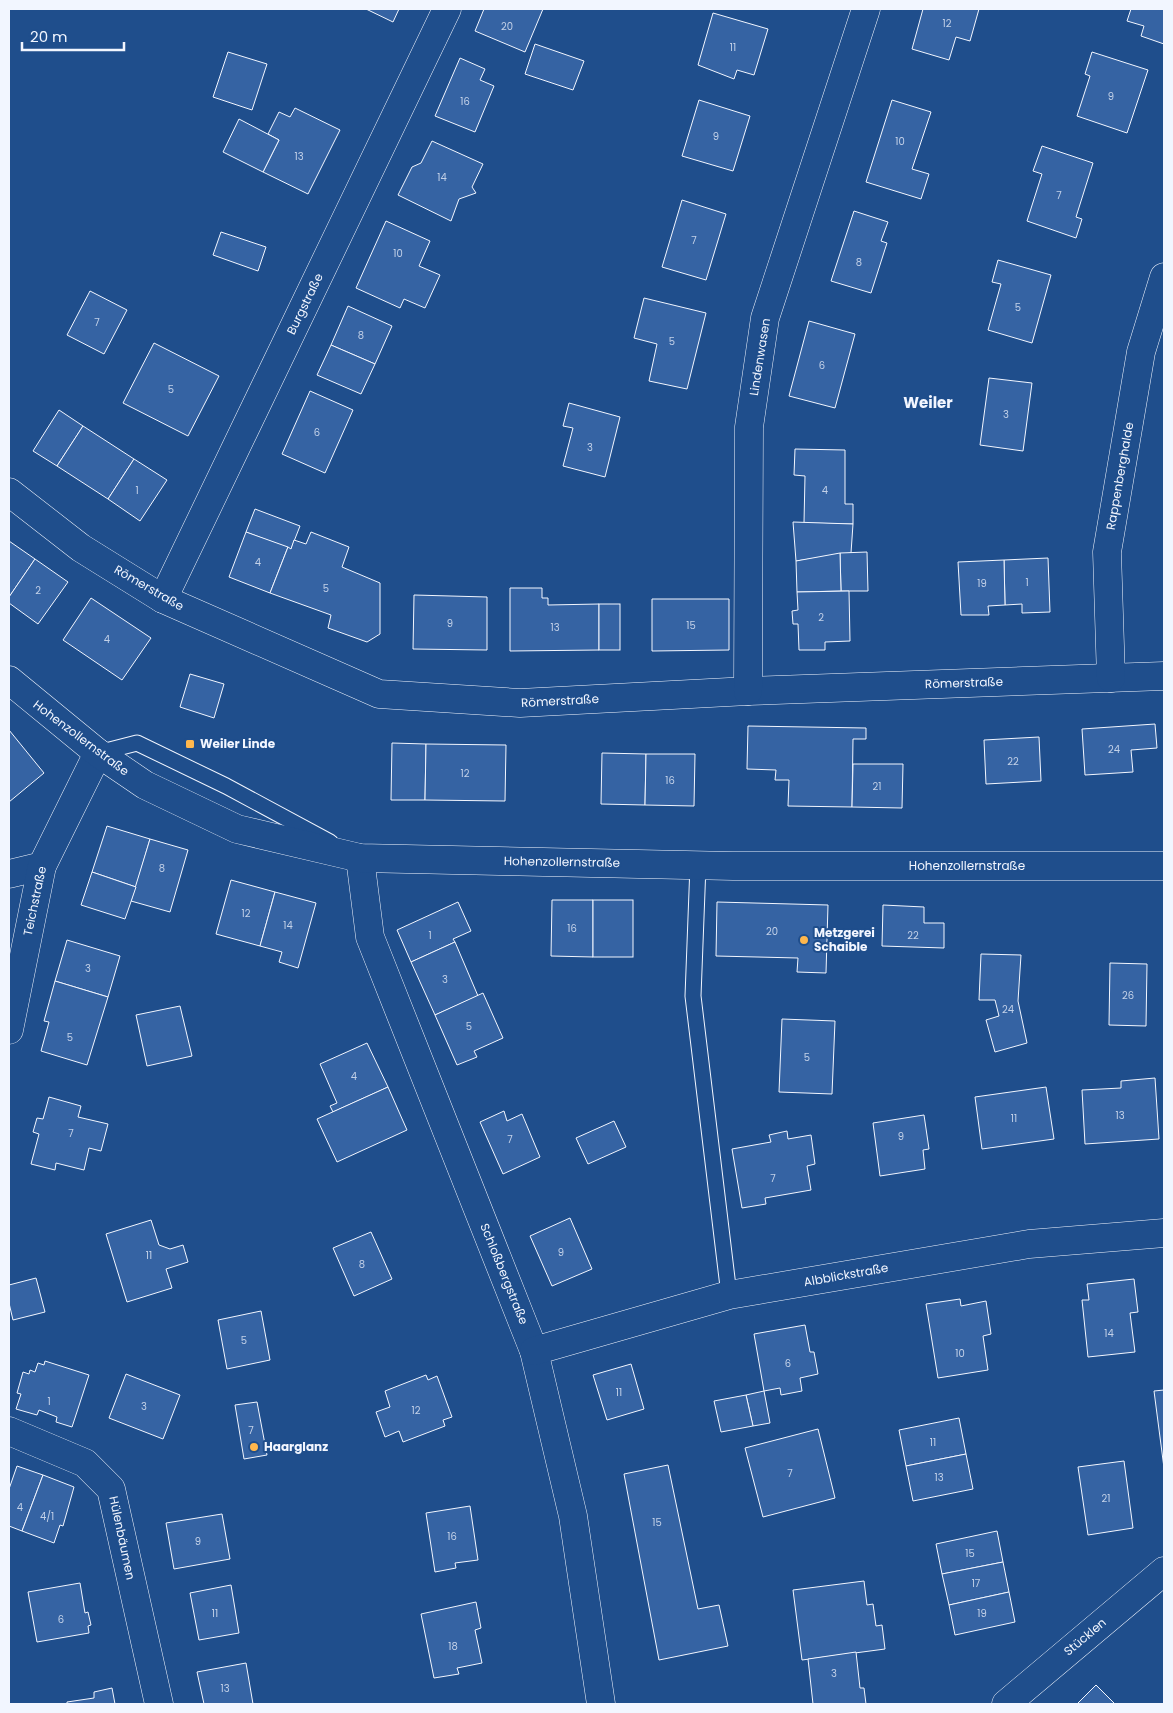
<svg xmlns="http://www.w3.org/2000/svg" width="1173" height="1713" font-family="Poppins,sans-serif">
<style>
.building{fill:#3563a3;stroke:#f2f6ff}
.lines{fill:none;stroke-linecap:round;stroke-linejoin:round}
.service-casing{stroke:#f2f6ff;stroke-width:17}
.minor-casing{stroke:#f2f6ff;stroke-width:29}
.secondary-casing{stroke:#f2f6ff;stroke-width:29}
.service{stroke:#1f4e8c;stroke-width:15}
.minor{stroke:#1f4e8c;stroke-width:28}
.secondary{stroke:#1f4e8c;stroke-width:28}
.poi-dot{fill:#ffb74d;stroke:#1f4e8c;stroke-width:2}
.labels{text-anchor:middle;stroke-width:4;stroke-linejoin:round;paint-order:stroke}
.number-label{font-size:10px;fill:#c3d1e8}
.street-label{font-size:12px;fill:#f2f6ff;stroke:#1f4e8c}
.poi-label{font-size:12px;font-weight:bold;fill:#f2f6ff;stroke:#1f4e8c;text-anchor:start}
.quarter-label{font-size:15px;font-weight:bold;fill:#f2f6ff;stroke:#1f4e8c}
</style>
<rect width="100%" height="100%" fill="#1f4e8c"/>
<g class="building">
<polygon points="366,9 399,9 393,22"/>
<polygon points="484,9 543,9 525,52 475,31"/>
<polygon points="923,9 979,9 970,41 956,37 949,60 912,49"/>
<polygon points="1131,9 1164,9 1164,44 1141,36 1144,26 1127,21"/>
<polygon points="713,13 768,29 754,75 737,70 734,79 698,65"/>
<polygon points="535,44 584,61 573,90 525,74"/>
<polygon points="228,52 267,64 252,110 213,97"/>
<polygon points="1092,52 1148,70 1127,133 1077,116 1090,76 1085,74"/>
<polygon points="460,58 485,69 480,80 494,86 475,132 435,116"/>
<polygon points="699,100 750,116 733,171 682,156"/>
<polygon points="892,100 931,112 912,169 929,174 921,199 866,182"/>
<polygon points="295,108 340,130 308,194 263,172 279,140 268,134 279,112 290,117"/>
<polygon points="239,119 279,140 263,172 223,152"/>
<polygon points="432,141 483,164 472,187 476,193 459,199 451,221 398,195 412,167 421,163"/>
<polygon points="1042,146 1093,163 1076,217 1082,219 1076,238 1027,221 1042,174 1033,171"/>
<polygon points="682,200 726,214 706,280 662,267"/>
<polygon points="854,211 888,222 881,241 887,243 871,293 831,281"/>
<polygon points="386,221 430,241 419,266 440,275 425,308 404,299 400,308 356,288"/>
<polygon points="221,232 266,247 258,271 213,255"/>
<polygon points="998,260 1051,275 1032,343 988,330 1001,284 992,282"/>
<polygon points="90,291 127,310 104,354 67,335"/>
<polygon points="644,298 706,313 687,389 649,381 657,344 634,338"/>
<polygon points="348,306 392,326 375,364 331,345"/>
<polygon points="809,321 855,334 835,408 789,396"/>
<polygon points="154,343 219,376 188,436 123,403"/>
<polygon points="331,345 375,364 361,394 317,375"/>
<polygon points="989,378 1032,383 1023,451 980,445"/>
<polygon points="310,391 353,410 325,473 282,454"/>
<polygon points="569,403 620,417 605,477 563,466 573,428 563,426"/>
<polygon points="59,410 83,426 57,466 33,451"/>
<polygon points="83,426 134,459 108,499 57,466"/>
<polygon points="795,449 845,450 845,504 853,504 853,524 804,523 805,476 794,475"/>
<polygon points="134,459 167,480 140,521 108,499"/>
<polygon points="255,509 300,526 291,549 246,532"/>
<polygon points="793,522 853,524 851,553 796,561"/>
<polygon points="246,532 288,547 270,593 229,577"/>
<polygon points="311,532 349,547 342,567 380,583 380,634 367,642 328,628 331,615 270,593 288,547 291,549 294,540 306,544"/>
<polygon points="9,541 35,559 9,597"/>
<polygon points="867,552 868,591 841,591 840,553"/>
<polygon points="840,553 841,591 797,592 796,561"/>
<polygon points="1048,558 1050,612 1022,613 1022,604 1005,605 1004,560"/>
<polygon points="35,559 68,582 38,624 9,603 9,597"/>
<polygon points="1004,560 1005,605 988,606 989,615 961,615 958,562"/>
<polygon points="510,588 542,588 542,598 548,598 548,605 599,604 599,650 510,651"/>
<polygon points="849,591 850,641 825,642 825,650 799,650 798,624 793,624 792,611 798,610 797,592"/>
<polygon points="414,595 487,597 487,650 413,649"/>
<polygon points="91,598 151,638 122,680 63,640"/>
<polygon points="652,599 729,599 729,650 652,651"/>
<rect x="599" y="604" width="21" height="46"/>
<polygon points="190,674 224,684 214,718 180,707"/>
<polygon points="1155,724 1157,748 1131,750 1133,772 1085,775 1082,729"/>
<polygon points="748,726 866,728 866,739 853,739 852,807 788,806 789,780 775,780 776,770 747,769"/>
<polygon points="9,730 44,773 9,802"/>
<polygon points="1039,737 1041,781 986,784 984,740"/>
<polygon points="392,743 426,744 425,800 391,800"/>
<polygon points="426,744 506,745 505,801 425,800"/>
<polygon points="602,753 646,754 645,805 601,804"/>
<polygon points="646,754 695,754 694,806 645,805"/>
<polygon points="853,764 903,764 902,808 852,807"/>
<polygon points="107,826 150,839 136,887 92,872"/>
<polygon points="150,839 188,850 170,912 131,901"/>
<polygon points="92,872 136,887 125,919 81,905"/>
<polygon points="231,880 275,892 260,946 216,934"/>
<polygon points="275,892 316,903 298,968 279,962 282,952 260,946"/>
<polygon points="552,900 593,900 593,957 551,956"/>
<rect x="593" y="900" width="40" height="57"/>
<polygon points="458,902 471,931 453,939 455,942 411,962 397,930"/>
<polygon points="717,902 828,905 826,973 797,972 798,958 716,956"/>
<polygon points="883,905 924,907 924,923 944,923 944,948 882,946"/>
<polygon points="67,940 120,956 108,997 55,981"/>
<polygon points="455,942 478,996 435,1015 411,962"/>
<polygon points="981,954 1021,955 1018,1001 1027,1043 995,1052 986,1020 999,1016 995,1000 979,1000"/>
<polygon points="1110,963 1147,964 1146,1026 1109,1025"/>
<polygon points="55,981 108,997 87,1065 41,1051 49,1022 44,1021"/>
<polygon points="483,993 503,1038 474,1051 477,1057 457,1065 435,1015"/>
<polygon points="180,1006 192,1056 147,1066 136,1015"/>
<polygon points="782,1019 835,1021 832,1094 779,1092"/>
<polygon points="367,1043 388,1087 333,1112 330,1106 337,1103 320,1064"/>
<polygon points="1155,1078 1159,1139 1085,1144 1082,1090 1121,1088 1121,1081"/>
<polygon points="388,1087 407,1130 337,1162 317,1119"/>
<polygon points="1046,1087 1054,1139 982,1149 975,1097"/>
<polygon points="49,1097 81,1106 78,1117 108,1124 101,1151 89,1148 84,1170 56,1163 55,1170 31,1164 39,1134 33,1132 37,1118 43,1119"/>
<polygon points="504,1111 507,1121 522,1114 540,1157 503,1174 480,1122"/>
<polygon points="924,1115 929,1149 923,1150 925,1169 880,1176 873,1123"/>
<polygon points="614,1121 626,1147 588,1164 576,1138"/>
<polygon points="787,1131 788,1139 811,1135 815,1164 807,1166 811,1190 765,1198 766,1204 742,1208 732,1149 771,1142 769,1135"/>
<polygon points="570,1218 592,1269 552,1286 530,1236"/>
<polygon points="151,1220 159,1245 170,1249 183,1245 188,1262 166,1269 172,1288 127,1302 106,1234"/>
<polygon points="371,1232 392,1279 354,1296 333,1248"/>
<polygon points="36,1278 45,1312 13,1320 9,1303 9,1285"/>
<polygon points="1134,1279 1138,1312 1130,1313 1135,1352 1088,1357 1082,1300 1089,1300 1087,1284"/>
<polygon points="960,1299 961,1306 986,1301 991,1334 983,1336 988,1370 938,1378 926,1304"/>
<polygon points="261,1311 270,1360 227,1369 218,1320"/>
<polygon points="805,1325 810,1352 814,1352 818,1374 800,1378 802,1391 781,1395 780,1388 764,1391 754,1334"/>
<polygon points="45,1361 89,1375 72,1427 56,1422 57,1417 39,1410 37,1415 16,1409 21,1394 17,1393 23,1372 29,1374 30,1370 35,1372 38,1363 44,1365"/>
<polygon points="631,1364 644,1409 607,1420 593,1375"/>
<polygon points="126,1374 180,1395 163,1439 109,1418"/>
<polygon points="426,1375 428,1380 437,1376 452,1417 443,1420 445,1426 403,1442 399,1431 385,1437 376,1412 390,1407 385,1391"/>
<polygon points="1164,1390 1164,1468 1154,1391"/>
<polygon points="764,1391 770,1423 753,1426 746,1395"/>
<polygon points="746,1395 753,1426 721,1432 714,1401"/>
<polygon points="257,1402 267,1455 244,1459 235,1405"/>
<polygon points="959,1418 966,1454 906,1466 899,1430"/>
<polygon points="818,1429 835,1498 763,1517 745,1448"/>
<polygon points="966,1454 973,1489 913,1501 906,1466"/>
<polygon points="1124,1461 1133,1528 1088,1535 1078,1467"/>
<polygon points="668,1465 698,1609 719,1605 728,1646 659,1660 624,1474"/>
<polygon points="17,1466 43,1475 22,1531 9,1526 9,1489"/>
<polygon points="43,1475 74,1487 63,1526 60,1525 54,1543 22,1531"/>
<polygon points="470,1506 478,1560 455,1563 456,1568 435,1572 426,1513"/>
<polygon points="222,1514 230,1559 174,1569 166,1523"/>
<polygon points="997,1531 1003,1562 942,1574 936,1544"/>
<polygon points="1003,1562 1009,1592 949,1605 942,1574"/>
<polygon points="864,1581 867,1605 873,1604 876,1626 882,1625 885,1649 802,1660 793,1590"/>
<polygon points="80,1583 85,1613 88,1612 91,1625 88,1626 89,1633 37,1642 28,1592"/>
<polygon points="231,1585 239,1633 199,1640 190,1593"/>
<polygon points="1009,1592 1015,1622 955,1635 949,1605"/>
<polygon points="476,1602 481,1628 475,1630 482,1663 457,1668 459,1674 434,1678 421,1614"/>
<polygon points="856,1652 860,1688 864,1688 866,1704 813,1704 808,1659"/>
<polygon points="246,1663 253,1704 204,1704 197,1672"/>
<polygon points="1096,1685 1115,1704 1077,1704"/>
<polygon points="112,1688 115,1704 67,1704 67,1702 94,1698 94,1692"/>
</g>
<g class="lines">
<g class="service-casing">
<g id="service">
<polyline points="98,753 137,743 226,786 330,842"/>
<polyline points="698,865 693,996 729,1295"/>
</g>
</g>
<g class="minor-casing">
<g id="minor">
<polyline points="9,492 81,548 163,599 379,694 520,703 748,691 1164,676"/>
<polyline points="163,599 447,9"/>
<polyline points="1111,678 1107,552 1141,352 1164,277"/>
<polyline points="748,691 749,427 765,318 866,9"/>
<polyline points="360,858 370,937 534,1351 573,1516 601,1704"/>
<polyline points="9,874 42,866"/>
<polyline points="9,1030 42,866 98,753"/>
<polyline points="534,1351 729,1295 1029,1244 1164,1233"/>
<polyline points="9,1431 85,1463 111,1489 159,1704"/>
<polyline points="1006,1704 1164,1571"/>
</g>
</g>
<g class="secondary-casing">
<polyline id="secondary" points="9,680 98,753 145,785 237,829 360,858 733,866 1164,866"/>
</g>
<use href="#service" class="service"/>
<use href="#minor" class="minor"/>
<use href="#secondary" class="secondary"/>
</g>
<g class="poi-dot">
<rect x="185" y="739" width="10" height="10" rx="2.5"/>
<circle cx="804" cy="940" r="5"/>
<circle cx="254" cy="1447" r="5"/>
</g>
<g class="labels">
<g class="number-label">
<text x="947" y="27">12</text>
<text x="507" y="30">20</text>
<text x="733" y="51">11</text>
<text x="1111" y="100">9</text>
<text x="465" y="105">16</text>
<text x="716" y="140">9</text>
<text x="900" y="145">10</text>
<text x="299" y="160">13</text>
<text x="442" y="181">14</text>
<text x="1059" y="199">7</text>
<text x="694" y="244">7</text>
<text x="398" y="257">10</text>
<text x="859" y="266">8</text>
<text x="1018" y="311">5</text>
<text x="97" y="326">7</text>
<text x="361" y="339">8</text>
<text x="672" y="345">5</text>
<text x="822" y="369">6</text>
<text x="171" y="393">5</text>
<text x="1006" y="418">3</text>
<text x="317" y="436">6</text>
<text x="590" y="451">3</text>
<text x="137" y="494">1</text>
<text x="825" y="494">4</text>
<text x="258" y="566">4</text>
<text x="1027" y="586">1</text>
<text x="982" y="587">19</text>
<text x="326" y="592">5</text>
<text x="38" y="594">2</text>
<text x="821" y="621">2</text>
<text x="450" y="627">9</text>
<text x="691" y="629">15</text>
<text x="555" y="631">13</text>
<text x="107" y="643">4</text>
<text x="1114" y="753">24</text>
<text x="1013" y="765">22</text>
<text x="465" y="777">12</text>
<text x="670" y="784">16</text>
<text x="877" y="790">21</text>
<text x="162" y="872">8</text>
<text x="246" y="917">12</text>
<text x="288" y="929">14</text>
<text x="572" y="932">16</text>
<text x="772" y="935">20</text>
<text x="430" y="939">1</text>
<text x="913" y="939">22</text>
<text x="88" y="972">3</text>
<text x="445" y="983">3</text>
<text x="1128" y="999">26</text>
<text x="1008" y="1013">24</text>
<text x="469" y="1030">5</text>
<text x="70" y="1041">5</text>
<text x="807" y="1061">5</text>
<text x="354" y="1080">4</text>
<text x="1120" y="1119">13</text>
<text x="1014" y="1122">11</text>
<text x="71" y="1137">7</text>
<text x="901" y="1140">9</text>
<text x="510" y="1143">7</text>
<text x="773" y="1182">7</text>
<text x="561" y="1256">9</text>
<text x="149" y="1259">11</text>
<text x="362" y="1268">8</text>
<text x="1109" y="1337">14</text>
<text x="244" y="1344">5</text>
<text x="960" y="1357">10</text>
<text x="788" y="1367">6</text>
<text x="619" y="1396">11</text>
<text x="49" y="1405">1</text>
<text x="144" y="1410">3</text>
<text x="416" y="1414">12</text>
<text x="251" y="1434">7</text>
<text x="933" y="1446">11</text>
<text x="790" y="1477">7</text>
<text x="939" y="1481">13</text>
<text x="1106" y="1502">21</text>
<text x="20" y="1511">4</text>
<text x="47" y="1520">4/1</text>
<text x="657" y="1526">15</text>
<text x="452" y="1540">16</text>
<text x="198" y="1545">9</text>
<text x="970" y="1557">15</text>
<text x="976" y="1587">17</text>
<text x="215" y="1617">11</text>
<text x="982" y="1617">19</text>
<text x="61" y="1623">6</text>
<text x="453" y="1650">18</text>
<text x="834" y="1677">3</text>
<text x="225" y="1692">13</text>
</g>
<g class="street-label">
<text transform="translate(305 304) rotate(-64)" y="4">Burgstraße</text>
<text transform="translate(760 357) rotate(-81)" y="4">Lindenwasen</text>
<text transform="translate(1120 476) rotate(-80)" y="4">Rappenberghalde</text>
<text transform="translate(149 588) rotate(30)" y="4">Römerstraße</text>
<text transform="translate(964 683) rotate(-2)" y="4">Römerstraße</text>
<text transform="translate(560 701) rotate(-3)" y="4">Römerstraße</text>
<text transform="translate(81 738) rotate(37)" y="4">Hohenzollernstraße</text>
<text transform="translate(562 862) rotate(1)" y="4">Hohenzollernstraße</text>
<text x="967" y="870">Hohenzollernstraße</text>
<text transform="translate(35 901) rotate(-78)" y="4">Teichstraße</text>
<text transform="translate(504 1274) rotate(68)" y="4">Schloßbergstraße</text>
<text transform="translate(846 1275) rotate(-10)" y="4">Albblickstraße</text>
<text transform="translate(122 1538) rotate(78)" y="4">Hülenbäumen</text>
<text transform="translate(1085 1637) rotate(-40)" y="4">Stücklen</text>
</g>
<g class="poi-label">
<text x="200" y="748">Weiler Linde</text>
<text x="814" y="937">Metzgerei<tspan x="814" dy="14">Schaible</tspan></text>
<text x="264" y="1451">Haarglanz</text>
</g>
<g class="quarter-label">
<text x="928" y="408">Weiler</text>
</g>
</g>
<rect width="1173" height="1713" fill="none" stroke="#f2f6ff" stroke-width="20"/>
<path d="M22 42v8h102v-8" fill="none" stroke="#f2f6ff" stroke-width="2.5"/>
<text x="30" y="42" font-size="15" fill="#f2f6ff" stroke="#1f4e8c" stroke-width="4" paint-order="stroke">20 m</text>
</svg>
